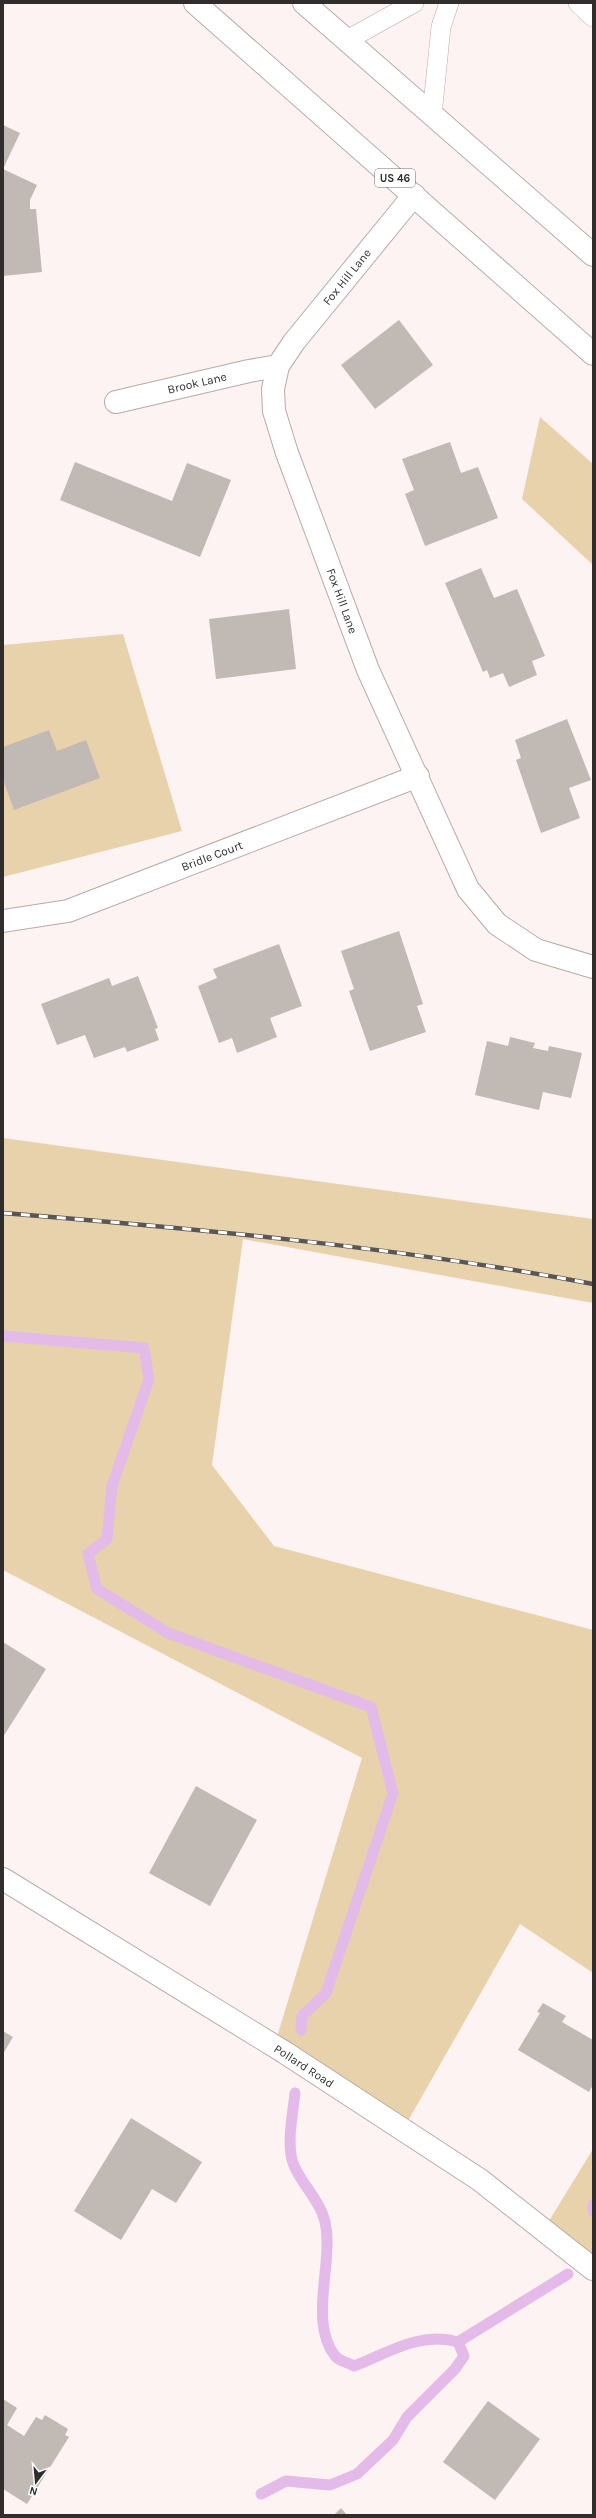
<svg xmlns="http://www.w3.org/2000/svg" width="596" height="2518" font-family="Karla,sans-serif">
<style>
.green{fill:#e8d2ac}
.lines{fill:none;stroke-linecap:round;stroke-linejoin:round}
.stream{stroke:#e4bae8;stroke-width:11}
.building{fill:#c1b9b4}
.service-casing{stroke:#b5abaa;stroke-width:20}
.minor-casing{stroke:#b5abaa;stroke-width:24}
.trunk-casing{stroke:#b5abaa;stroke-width:24}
.service{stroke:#fff;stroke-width:19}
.minor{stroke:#fff;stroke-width:22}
.trunk{stroke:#fff;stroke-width:22}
.rail-casing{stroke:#5b5656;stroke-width:4.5}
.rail{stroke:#fff;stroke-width:3;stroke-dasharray:9;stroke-linecap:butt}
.labels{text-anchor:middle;stroke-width:3.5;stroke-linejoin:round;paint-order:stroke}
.shield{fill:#fff;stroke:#6f6c6c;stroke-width:1}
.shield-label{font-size:11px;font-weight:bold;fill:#312d2d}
.street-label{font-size:12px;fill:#312d2d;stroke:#fff}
</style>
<rect width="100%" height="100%" fill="#fdf3f2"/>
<g class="green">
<polygon points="540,417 593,464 593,565 522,499"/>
<polygon points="123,634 182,831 3,877 3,645"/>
<polygon points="3,1138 593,1219 593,1303 243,1239 212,1465 274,1546 593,1630 593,1973 520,1924 404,2128 273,2050 362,1758 3,1570"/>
<polygon points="593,2149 593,2271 541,2234"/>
</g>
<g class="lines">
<g class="stream">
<polyline points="3,1336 144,1348 149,1379 112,1486 107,1539 88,1554 97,1589 168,1633 371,1707 393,1793 326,1993 302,2016 301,2030"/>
<polyline points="593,2205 593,2211"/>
<polyline points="458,2342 568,2274"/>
<path d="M261,2494l25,-13 44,4 27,-11 36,-34 14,-23 48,-48 9,-13 -6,-14c-38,-11 -70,11 -104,24 -5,-3 -15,-5 -19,-10 -28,-37 1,-97 -11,-138 -6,-21 -26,-37 -32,-58 -5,-20 1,-47 3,-67"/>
</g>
</g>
<g class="building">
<polygon points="3,125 20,133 3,169 37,185 30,200 30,209 36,209 42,272 3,276"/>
<polygon points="399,320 433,365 375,409 341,365"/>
<polygon points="450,442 461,473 478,467 498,518 425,546 405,494 414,490 402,459"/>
<polygon points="75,462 172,501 187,463 231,480 200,557 60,500"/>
<polygon points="481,568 494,598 517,589 545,656 532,661 537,675 509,687 503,673 490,678 487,670 483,672 445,583"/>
<polygon points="289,609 296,669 216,679 209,619"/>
<polygon points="567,719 591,780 569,788 580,818 541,833 516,760 521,758 515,740"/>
<polygon points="49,730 57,751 86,740 100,778 14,810 3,779 3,747"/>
<polygon points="399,931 423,1004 417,1006 426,1032 370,1051 349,991 354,989 341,951"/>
<polygon points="279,944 302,1006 270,1018 277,1037 237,1053 232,1038 219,1043 198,986 217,978 213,969"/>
<polygon points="138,976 158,1028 155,1029 159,1040 127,1052 125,1047 94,1058 85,1035 57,1045 41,1004 109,978 112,986"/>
<polygon points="510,1037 535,1043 533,1048 548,1051 549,1046 582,1053 571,1098 543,1092 539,1110 475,1095 487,1041 508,1046"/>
<polygon points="3,1642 46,1669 3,1737"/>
<polygon points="196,1786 257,1820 210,1906 149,1873"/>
<polygon points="543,2003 566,2016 562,2022 593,2040 593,2085 589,2092 518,2050 540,2013 537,2012"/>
<polygon points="3,2031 13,2037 3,2054"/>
<polygon points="131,2118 202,2162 176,2203 152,2189 121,2240 74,2211"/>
<polygon points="3,2399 17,2408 7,2425 24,2436 36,2417 42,2420 45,2415 68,2429 65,2435 69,2437 27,2504 3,2489"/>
<polygon points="488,2401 540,2439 495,2500 443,2462"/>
<polygon points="341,2508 347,2515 334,2515"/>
</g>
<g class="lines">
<g class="service-casing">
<g id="service">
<polyline points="578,3 593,17"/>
<polyline points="347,40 414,3"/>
<polyline points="432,115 441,27 449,3"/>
</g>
</g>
<g class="minor-casing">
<g id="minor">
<polyline points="414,195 294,342 278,366 273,389 274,411 287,453 368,670 468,889 497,924 536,950 593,967"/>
<polyline points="116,402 249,371 278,366"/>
<polyline points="3,921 68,911 418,776"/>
<polyline points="3,1879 284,2052 480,2180 593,2269"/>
</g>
</g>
<g class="trunk-casing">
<g id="trunk">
<polyline points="195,3 593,354"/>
<polyline points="304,3 593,255"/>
</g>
</g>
<use href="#service" class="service"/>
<use href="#minor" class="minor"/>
<use href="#trunk" class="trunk"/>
<g class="rail-casing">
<path id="rail" d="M3,1213c197,16 395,34 590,71"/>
</g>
<use href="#rail" class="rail"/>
</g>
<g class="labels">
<rect class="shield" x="375" y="169" width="40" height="18" rx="3"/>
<g class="shield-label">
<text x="395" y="182">US 46</text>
</g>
<g class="street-label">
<text transform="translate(347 277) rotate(-51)" y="4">Fox Hill Lane</text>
<text transform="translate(197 383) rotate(-13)" y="4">Brook Lane</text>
<text transform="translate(342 601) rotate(70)" y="4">Fox Hill Lane</text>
<text transform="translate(212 856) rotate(-21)" y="4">Bridle Court</text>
<text transform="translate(304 2066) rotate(33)" y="4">Pollard Road</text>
</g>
</g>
<rect width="596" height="2518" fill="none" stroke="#312d2d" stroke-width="8"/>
<g transform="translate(36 2482) rotate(196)" stroke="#ffffff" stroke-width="3" paint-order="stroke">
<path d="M0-3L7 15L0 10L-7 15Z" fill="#312d2d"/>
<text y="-6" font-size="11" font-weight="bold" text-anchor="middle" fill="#312d2d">N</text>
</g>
</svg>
